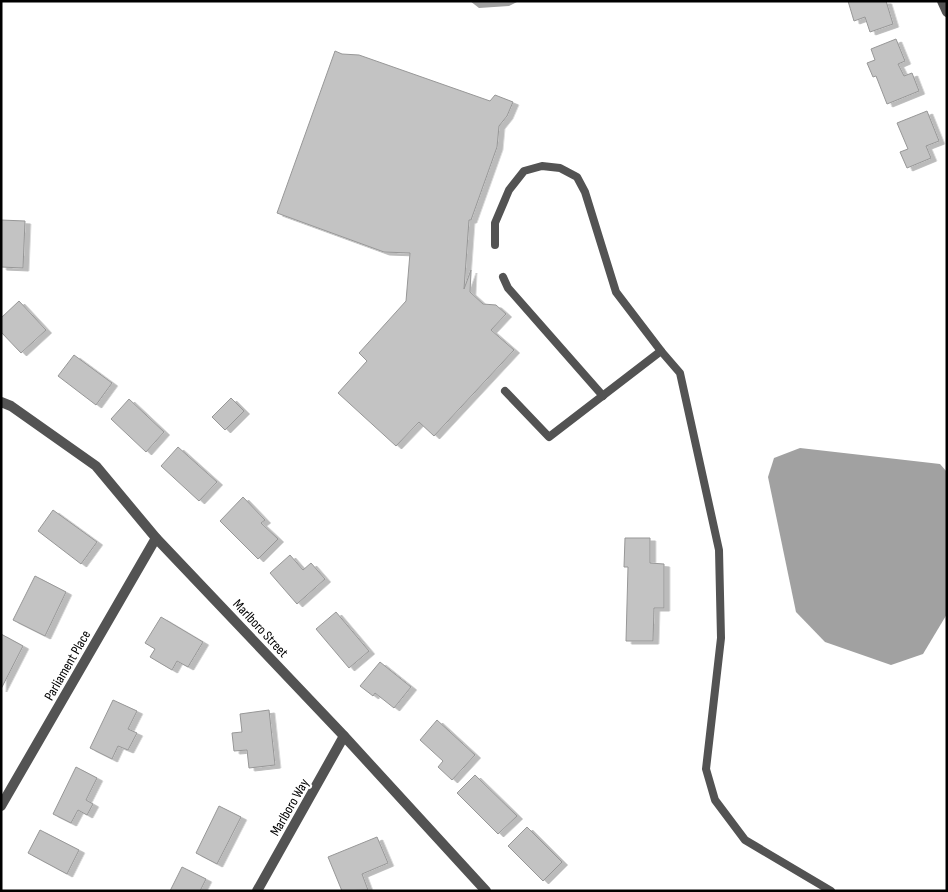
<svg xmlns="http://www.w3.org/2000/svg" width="948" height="892" font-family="'Sofia Sans Condensed',sans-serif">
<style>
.water{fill:#a1a1a1}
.building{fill:#c3c3c3;stroke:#979797;filter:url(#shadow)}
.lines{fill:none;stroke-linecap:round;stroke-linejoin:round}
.service{stroke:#535353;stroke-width:8}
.minor{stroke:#535353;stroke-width:10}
.labels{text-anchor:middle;stroke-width:4.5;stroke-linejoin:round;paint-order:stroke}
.street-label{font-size:14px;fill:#000;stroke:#fff}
</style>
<defs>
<filter id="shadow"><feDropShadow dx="5.5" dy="3" stdDeviation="0" flood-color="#0004"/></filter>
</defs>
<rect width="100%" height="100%" fill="#fff"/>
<g class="water">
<polygon points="470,1 519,1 509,6 479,8"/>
<polygon points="800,448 940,464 947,472 947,614 923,654 891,665 825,642 796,612 768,477 774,458"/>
</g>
<g class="building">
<polygon points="848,1 886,1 893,24 870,32 865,17 854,21"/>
<polygon points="896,39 905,61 898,64 904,76 912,73 919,91 887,104 876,76 873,77 867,63 875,60 871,49"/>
<polygon points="335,51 342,54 359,55 490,101 495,95 513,102 507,116 499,126 497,147 471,220 469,220 464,289 471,270 470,292 483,304 496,305 506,314 491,330 514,350 434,436 419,422 396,446 338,393 367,361 359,353 406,301 410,253 384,252 277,213"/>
<polygon points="927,111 939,141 926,146 931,158 907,168 900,152 908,149 897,123"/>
<polygon points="1,220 25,221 23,268 1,267"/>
<polygon points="19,301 46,330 21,353 1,332 1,318"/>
<polygon points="74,355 112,383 96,405 58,376"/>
<polygon points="231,398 244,411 225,430 212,417"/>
<polygon points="129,399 164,432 146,452 111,419"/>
<polygon points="178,447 217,482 199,501 161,466"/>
<polygon points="243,497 265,520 261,523 278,539 258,559 220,521"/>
<polygon points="53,510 97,542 81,564 38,531"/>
<polygon points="625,538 650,538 650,563 664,564 664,608 654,608 653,641 626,641 628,567 624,567"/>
<polygon points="290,555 303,570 311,563 325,579 297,604 270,573"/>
<polygon points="35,576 66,592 45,636 13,620"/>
<polygon points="336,612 369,651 349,668 316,629"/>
<polygon points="161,617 203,642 188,667 177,661 172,670 150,657 155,649 145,643"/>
<polygon points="1,634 23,646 1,689"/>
<polygon points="380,662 411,687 394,708 375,693 373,696 360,686"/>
<polygon points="113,700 137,711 128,729 137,733 128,750 118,746 112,759 90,748"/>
<polygon points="269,710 275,765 249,768 247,750 234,751 232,733 242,732 240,714"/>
<polygon points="437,720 475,755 452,780 438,767 443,761 420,740"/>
<polygon points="76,767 97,778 86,800 93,804 87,815 78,810 71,823 53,814"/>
<polygon points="475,775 517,816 498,834 457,793"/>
<polygon points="219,806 241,817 217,864 196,853"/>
<polygon points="527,827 562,862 543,881 508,846"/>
<polygon points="40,830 79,850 67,874 28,853"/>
<polygon points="377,837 388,863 362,874 368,890 342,891 328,857"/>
<polygon points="182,867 206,879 200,891 170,891"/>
</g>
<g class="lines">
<g class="service">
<polyline points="495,245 495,223 509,190 524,171 542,166 560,168 577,177 585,192 616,292 661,351"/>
<polyline points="503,277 508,288 603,396"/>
<polyline points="505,391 549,437 661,351 680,373 719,550 721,638 706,769 715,800 745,840 831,891"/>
</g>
<g class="minor">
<polyline points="942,1 947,12"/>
<polyline points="1,402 11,406 96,466 156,538 344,736 486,891"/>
<polyline points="1,806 156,538"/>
<polyline points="257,891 344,736"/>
</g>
</g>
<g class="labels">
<g class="street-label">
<text transform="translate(261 628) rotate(47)" y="5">Marlboro Street</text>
<text transform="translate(67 665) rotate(-60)" y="5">Parliament Place</text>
<text transform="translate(289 807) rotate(-60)" y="5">Marlboro Way</text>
</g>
</g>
<rect width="948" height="892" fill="none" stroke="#000000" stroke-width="5"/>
</svg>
